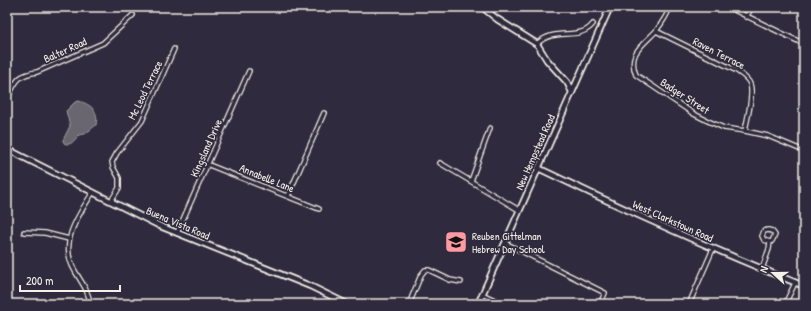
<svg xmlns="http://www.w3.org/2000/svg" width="811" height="311" font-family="'Patrick Hand',sans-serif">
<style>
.water{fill:#6a6670;stroke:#a19ea0}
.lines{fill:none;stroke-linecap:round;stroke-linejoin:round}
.minor-casing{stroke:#f4f1e8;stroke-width:6}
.tertiary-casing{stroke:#f4f1e8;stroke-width:8}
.minor{stroke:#2f2a3d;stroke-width:3.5}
.tertiary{stroke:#2f2a3d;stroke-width:4.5}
.labels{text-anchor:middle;stroke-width:3.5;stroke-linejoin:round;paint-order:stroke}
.street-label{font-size:11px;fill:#f4f1e8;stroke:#2f2a3d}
.poi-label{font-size:11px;fill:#f4f1e8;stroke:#2f2a3d;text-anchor:start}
</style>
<rect width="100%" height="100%" fill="#2f2a3d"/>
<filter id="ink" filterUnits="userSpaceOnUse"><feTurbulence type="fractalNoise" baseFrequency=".025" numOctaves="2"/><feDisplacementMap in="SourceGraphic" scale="8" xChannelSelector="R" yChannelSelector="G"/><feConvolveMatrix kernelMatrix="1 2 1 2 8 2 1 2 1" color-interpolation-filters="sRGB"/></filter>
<g filter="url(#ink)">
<path class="water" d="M79,101c13,4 20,10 17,24l-11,9 -6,1c-5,5 -8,12 -15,8l-1,-3 7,-14 -4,-15 9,-9z"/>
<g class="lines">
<g class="minor-casing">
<g id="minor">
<path d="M670,7c-3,9 -8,16 -14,24 -13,14 -29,22 -20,44l58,39 14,7 16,7 21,3 23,5 36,15"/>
<polyline points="728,7 804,44"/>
<polyline points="746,17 752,7"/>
<path d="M656,31l81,40c5,4 11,7 13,13 4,11 -3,35 -5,47"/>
<path d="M537,44c17,-18 42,-2 56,-20"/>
<path d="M7,99c9,-17 9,-24 30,-27l66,-29 30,-28"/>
<polyline points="440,163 519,210"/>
<polyline points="209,165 319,209"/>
<polyline points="471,181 490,128"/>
<polyline points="288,196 324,113"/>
<polyline points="111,201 119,188 119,178 113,167 112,162 117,153 142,121 174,49"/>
<polyline points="24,232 45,233 69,239"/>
<polyline points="177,233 249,71"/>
<polyline points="505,243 605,293 600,304"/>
<polyline points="762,269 769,249 770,242 764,240 762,236 764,231 768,230 772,231 775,235 772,241 770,242"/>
<polyline points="482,294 503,304"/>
<path d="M90,304c-1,-13 -9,-22 -15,-33 -17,-28 3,-55 18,-79"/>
<polyline points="409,304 421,275 425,270 429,270 450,280 461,282"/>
<polyline points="689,304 713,249"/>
<polyline points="785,304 795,283"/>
</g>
</g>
<g class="tertiary-casing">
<g id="tertiary">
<polyline points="482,7 497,19 537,44 547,60 567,82 572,92"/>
<polyline points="7,149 160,226 310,286 347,304"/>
<path d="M538,168c87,42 176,82 266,118"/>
<polyline points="478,304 610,7"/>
</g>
</g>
<use href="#minor" class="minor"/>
<use href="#tertiary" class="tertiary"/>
</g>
</g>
<defs>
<g id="school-square" transform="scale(1.15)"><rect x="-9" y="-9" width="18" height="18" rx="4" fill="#ff9aa2" stroke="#2f2a3d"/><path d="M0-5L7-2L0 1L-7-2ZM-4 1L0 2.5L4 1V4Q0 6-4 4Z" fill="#111"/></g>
</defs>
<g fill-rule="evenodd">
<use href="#school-square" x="456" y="242"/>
</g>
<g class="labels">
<g class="street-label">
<text transform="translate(65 50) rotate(-24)" y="4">Balter Road</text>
<text transform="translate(719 53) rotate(27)" y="4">Raven Terrace</text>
<text transform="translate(145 90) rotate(-64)" y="4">Mc Leod Terrace</text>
<text transform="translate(685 96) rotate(33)" y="4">Badger Street</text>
<text transform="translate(206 148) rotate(-66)" y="4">Kingsland Drive</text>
<text transform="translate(535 152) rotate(-66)" y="4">New Hempstead Road</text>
<text transform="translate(267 178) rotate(22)" y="4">Annabelle Lane</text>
<text transform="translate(673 221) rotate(24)" y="4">West Clarkstown Road</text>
<text transform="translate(178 223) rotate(23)" y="4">Buena Vista Road</text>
</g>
<g class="poi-label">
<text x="472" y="240">Reuben Gittelman<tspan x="472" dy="13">Hebrew Day School</tspan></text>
</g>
</g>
<rect width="811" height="311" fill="none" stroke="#2f2a3d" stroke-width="24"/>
<rect x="12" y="12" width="787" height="287" fill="none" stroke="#f4f1e8" stroke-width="1.5" filter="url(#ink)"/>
<g transform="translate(773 273) rotate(291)" stroke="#2f2a3d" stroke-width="3" paint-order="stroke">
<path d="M0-3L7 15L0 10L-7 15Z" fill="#f4f1e8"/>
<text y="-6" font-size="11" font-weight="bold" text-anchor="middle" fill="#f4f1e8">N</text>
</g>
<path d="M20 285v6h100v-6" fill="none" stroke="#f4f1e8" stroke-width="2"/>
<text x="26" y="285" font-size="12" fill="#f4f1e8" stroke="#2f2a3d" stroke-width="3" paint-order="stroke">200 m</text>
</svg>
